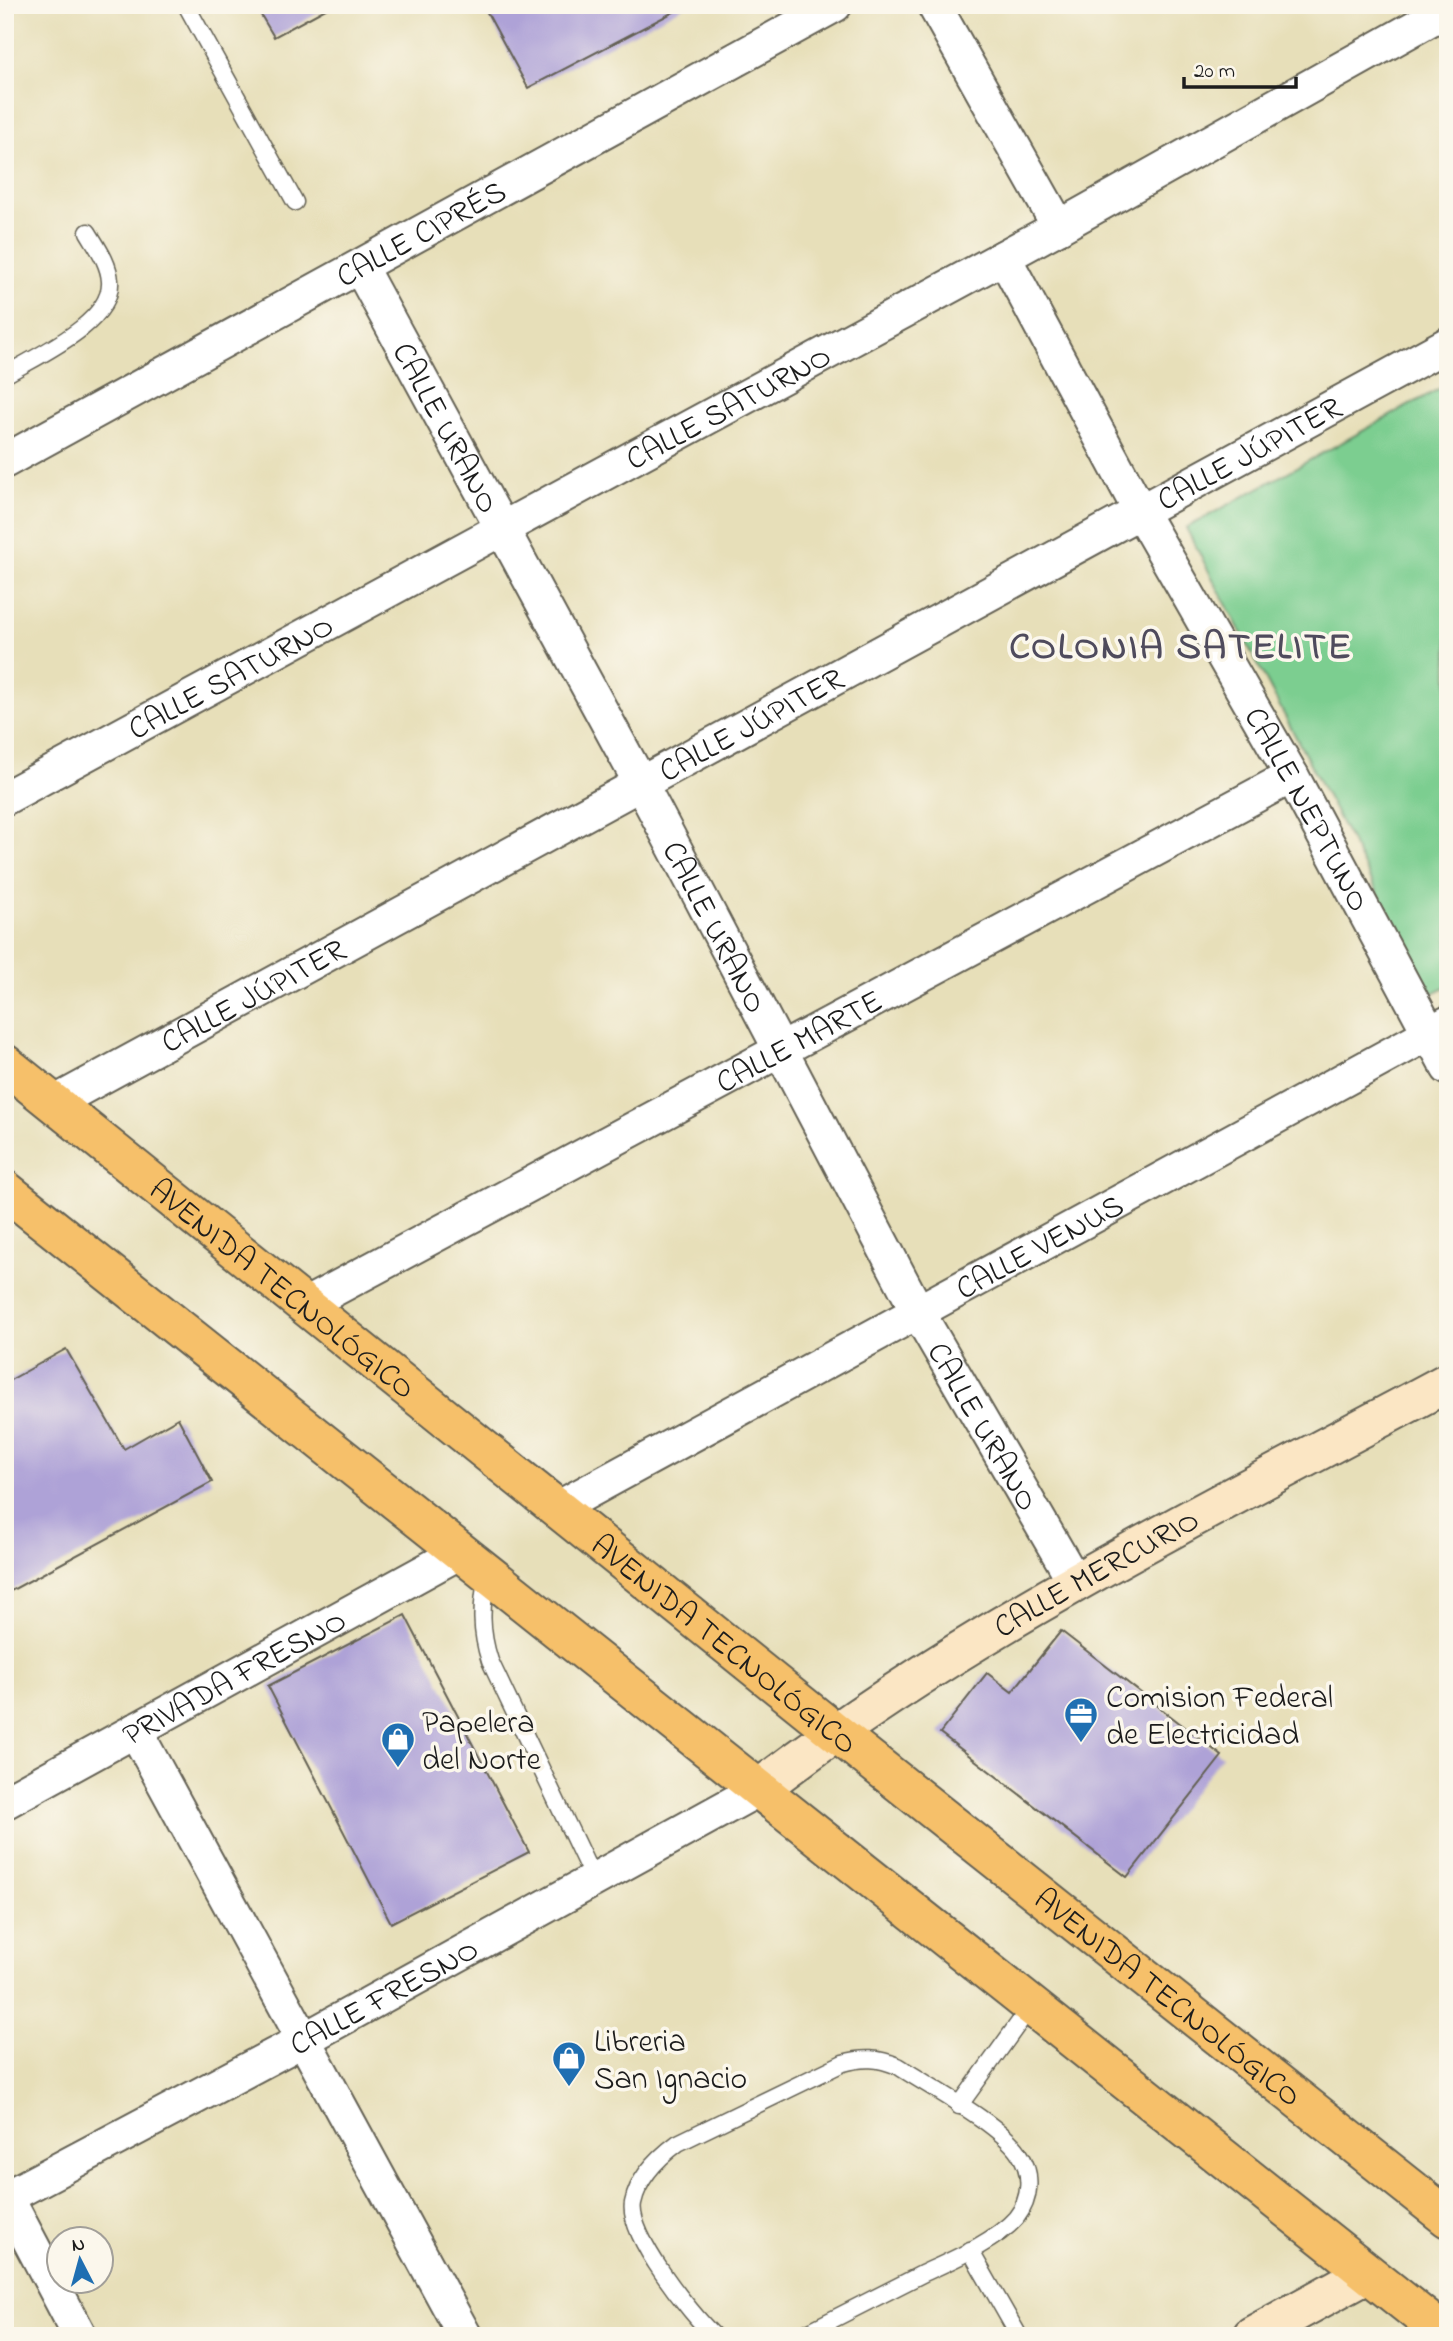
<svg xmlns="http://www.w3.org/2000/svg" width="1453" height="2341" font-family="'Indie Flower',sans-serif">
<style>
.green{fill:#7bce90;stroke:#4c7556;stroke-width:2}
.building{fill:#aea2d7}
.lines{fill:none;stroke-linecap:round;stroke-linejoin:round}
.lane-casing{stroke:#636053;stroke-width:19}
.street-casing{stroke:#636053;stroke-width:37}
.secondary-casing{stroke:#636053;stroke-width:42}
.primary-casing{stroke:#636053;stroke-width:42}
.lane{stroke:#fff;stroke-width:16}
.street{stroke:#fff;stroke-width:33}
.secondary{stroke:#fbe6c4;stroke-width:38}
.primary{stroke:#f6c06b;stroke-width:38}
.labels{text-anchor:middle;stroke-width:7;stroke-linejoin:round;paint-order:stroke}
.street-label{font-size:32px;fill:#1c1c1c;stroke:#fbf7ec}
.poi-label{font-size:32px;fill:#1c1c1c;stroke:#fbf7ec;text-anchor:start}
.district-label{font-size:38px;font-weight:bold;letter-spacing:2px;fill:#4f4b5d;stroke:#fbf7ec}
</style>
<rect width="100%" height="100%" fill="#fbf7ec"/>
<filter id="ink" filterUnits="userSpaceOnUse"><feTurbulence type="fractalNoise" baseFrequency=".0143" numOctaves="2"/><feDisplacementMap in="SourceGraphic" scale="14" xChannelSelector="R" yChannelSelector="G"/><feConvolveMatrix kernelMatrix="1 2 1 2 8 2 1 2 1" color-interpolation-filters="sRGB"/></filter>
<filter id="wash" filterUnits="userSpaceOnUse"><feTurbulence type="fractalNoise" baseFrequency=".00686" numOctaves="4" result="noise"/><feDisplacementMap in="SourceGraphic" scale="28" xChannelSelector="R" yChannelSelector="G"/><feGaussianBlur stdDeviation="1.57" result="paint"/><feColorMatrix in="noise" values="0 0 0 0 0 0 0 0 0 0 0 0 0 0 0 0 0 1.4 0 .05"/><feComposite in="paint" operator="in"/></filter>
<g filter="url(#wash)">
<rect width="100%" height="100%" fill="#e7dfb9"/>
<polygon class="green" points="1448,384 1448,986 1431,994 1186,528"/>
<g id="blocks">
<g class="building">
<polygon points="255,5 333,5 274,37"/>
<polygon points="483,5 687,5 528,88"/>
<polygon points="66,1349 124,1449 178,1418 212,1482 5,1594 5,1383"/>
<polygon points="405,1615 529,1852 391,1923 268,1686"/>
<polygon points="1061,1631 1222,1756 1127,1877 940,1733 987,1673 1012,1692"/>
</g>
</g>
</g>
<g filter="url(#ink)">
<use href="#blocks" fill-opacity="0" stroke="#636053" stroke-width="2"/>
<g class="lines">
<g class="lane-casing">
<g id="lane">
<polyline points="186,5 295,202"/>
<path d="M5,375c31,-19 108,-52 105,-94 -1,-18 -13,-34 -22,-49"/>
<path d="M487,1575c-6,31 -7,56 3,86l104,219"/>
<polyline points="959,2106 1031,2006"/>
<polyline points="970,2250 1019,2336"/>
<path d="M714,2336c-23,-22 -87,-101 -81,-133 5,-25 26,-46 45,-60l165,-80c21,-6 35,-5 55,3 32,21 102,58 121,87 14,20 12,46 -3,65 -20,23 -64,42 -92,55 -41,21 -83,42 -124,63"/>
</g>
</g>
<g class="street-casing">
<g id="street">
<polyline points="934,5 1059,227"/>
<path id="s1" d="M1004,257l136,254 152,265 156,292"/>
<path id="s2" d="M361,269l280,515 278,530 156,268"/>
<path id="s3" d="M5,461l830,-456"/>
<path id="s4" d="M5,798l1054,-571 389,-218"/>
<path id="s5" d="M54,1103l1394,-759"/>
<path id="s6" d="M305,1305l987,-529"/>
<path id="s7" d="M556,1509l892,-486"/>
<polyline points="135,1730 465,2336"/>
<path id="s8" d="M5,1802l455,-250"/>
<path id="s9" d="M5,2198l300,-159 454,-250"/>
<polyline points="7,2198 80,2336"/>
</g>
</g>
<g class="secondary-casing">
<g id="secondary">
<path id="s10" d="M759,1789c211,-163 455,-281 689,-407"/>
<polyline points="1252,2336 1367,2273"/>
</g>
</g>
<g class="primary-casing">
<g id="primary">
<path id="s11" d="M5,1064l829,667 614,487"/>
<polyline points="5,1190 1447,2336"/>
</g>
</g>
<use href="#lane" class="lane"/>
<use href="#street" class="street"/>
<use href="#secondary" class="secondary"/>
<use href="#primary" class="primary"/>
</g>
</g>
<defs>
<g id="office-pin" transform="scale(1.75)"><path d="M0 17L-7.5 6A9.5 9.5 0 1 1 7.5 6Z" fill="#1f6fb2" stroke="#fbf7ec"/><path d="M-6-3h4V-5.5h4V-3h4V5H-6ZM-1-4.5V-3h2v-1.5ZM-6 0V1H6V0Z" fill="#fff"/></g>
<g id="shop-pin" transform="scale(1.75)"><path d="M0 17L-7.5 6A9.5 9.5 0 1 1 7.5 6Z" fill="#1f6fb2" stroke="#fbf7ec"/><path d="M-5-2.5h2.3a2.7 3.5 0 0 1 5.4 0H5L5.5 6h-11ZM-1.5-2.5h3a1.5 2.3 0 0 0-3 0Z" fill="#fff"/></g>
</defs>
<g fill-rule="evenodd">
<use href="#office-pin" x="1081" y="1714"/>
<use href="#shop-pin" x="398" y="1739"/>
<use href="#shop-pin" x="569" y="2058"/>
</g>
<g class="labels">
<g class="street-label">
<text dy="11" stroke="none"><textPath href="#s3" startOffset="474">CALLE CIPRÉS</textPath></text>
<text dy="11" stroke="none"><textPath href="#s4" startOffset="822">CALLE SATURNO</textPath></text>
<text dy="11" stroke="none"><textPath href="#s2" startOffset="180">CALLE URANO</textPath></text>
<text dy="11" stroke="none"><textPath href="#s5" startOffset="1360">CALLE JÚPITER</textPath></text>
<text dy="11" stroke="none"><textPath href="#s4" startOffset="256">CALLE SATURNO</textPath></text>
<text dy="11" stroke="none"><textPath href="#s5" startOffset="793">CALLE JÚPITER</textPath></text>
<text dy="11" stroke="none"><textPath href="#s1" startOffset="630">CALLE NEPTUNO</textPath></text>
<text dy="11" stroke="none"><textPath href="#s2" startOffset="747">CALLE URANO</textPath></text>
<text dy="11" stroke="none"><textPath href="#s5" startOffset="226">CALLE JÚPITER</textPath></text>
<text dy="11" stroke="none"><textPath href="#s6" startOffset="560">CALLE MARTE</textPath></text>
<text dy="11" stroke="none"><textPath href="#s7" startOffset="550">CALLE VENUS</textPath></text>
<text dy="11" stroke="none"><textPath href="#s11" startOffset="357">AVENIDA TECNOLÓGICO</textPath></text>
<text dy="11" stroke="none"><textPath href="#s2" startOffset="1314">CALLE URANO</textPath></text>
<text dy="11" stroke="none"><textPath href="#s10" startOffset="401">CALLE MERCURIO</textPath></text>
<text dy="11" stroke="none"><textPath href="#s11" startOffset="924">AVENIDA TECNOLÓGICO</textPath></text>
<text dy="11" stroke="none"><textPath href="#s8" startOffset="261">PRIVADA FRESNO</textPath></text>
<text dy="11" stroke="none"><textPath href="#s9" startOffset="429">CALLE FRESNO</textPath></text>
<text dy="11" stroke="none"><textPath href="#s11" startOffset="1491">AVENIDA TECNOLÓGICO</textPath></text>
</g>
<g class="poi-label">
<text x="1106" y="1707">Comision Federal<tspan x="1106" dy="37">de Electricidad</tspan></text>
<text x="422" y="1732">Papelera<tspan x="422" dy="37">del Norte</tspan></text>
<text x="594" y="2051">Libreria<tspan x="594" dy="37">San Ignacio</tspan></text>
</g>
<g class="district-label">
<text x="1181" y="658">COLONIA SATELITE</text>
</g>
</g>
<rect width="1453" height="2341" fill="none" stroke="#fbf7ec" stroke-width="28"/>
<g transform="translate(80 2260) rotate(354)"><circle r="33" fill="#fbf7ec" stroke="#a29f99" stroke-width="2"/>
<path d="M0-5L12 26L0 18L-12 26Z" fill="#1f6fb2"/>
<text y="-10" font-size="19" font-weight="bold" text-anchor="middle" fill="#1c1c1c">N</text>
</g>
<path d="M1184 77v10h112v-10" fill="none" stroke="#1c1c1c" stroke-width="3.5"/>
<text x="1194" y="77" font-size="21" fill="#1c1c1c" stroke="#fbf7ec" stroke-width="5" paint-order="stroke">20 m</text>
</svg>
